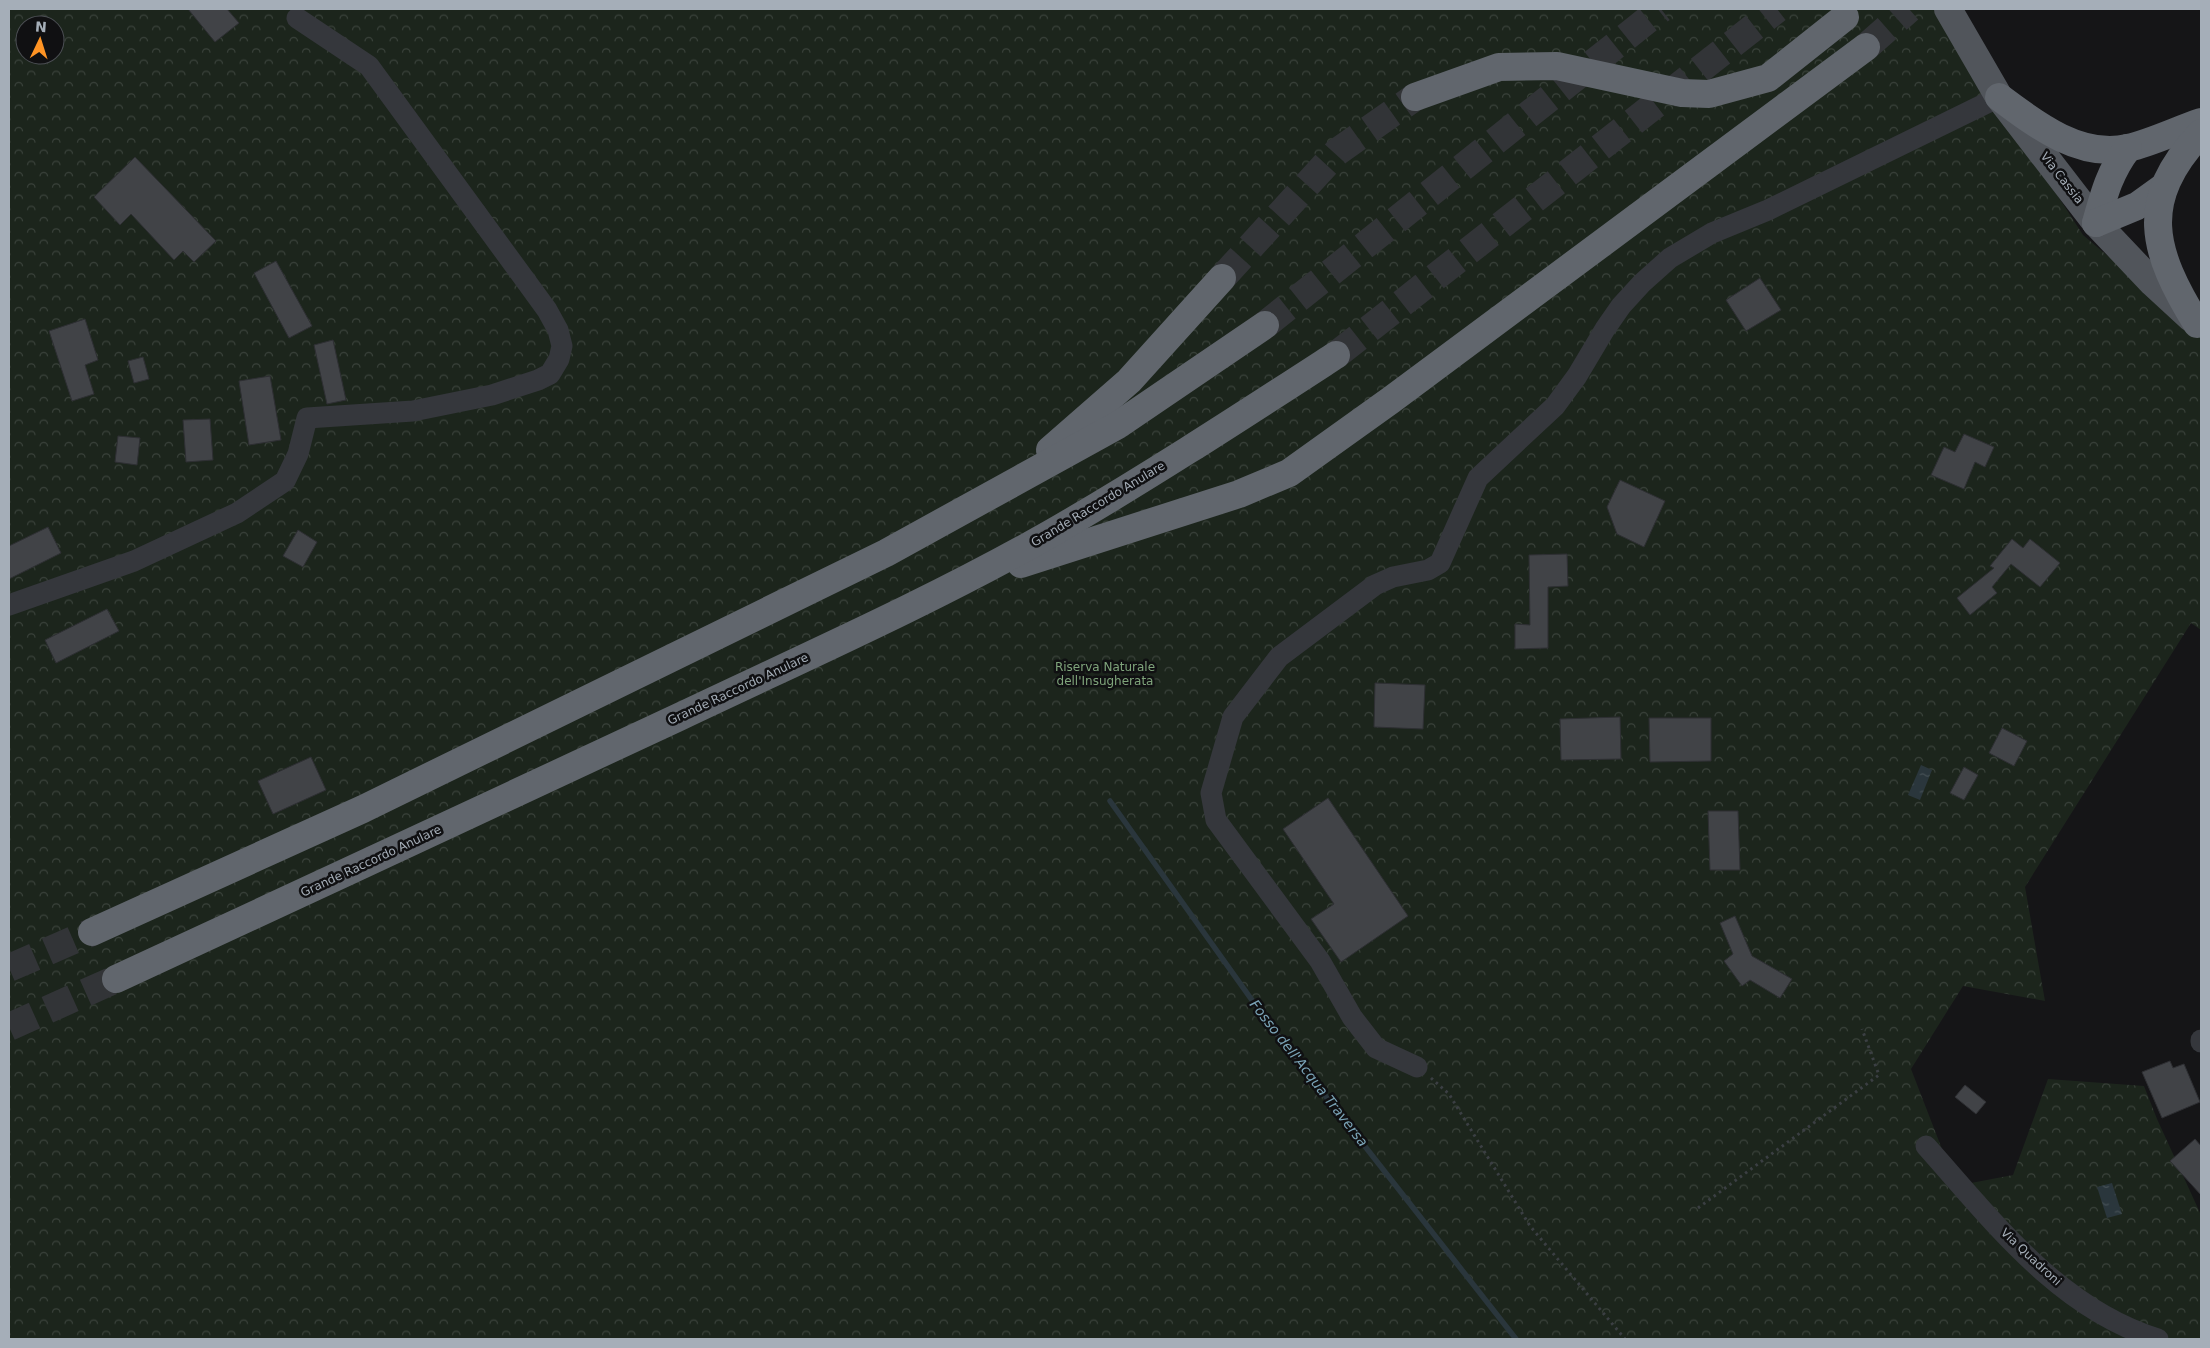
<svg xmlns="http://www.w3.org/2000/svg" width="2210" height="1348" font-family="'DejaVu Sans',sans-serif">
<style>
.forest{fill:url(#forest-crowns);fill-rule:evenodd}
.water{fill:url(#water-ripples)}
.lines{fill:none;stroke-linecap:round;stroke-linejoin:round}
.stream{stroke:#2a363c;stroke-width:5.5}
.building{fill:#414347;stroke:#2e2f33}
.highway-tunnel{stroke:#323437;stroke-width:28;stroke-dasharray:28 14;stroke-linecap:butt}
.path{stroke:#3b3f43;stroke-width:3;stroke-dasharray:2.5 4;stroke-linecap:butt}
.street{stroke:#35373c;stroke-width:21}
.primary{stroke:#51555b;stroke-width:28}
.highway{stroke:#61666d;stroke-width:28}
.labels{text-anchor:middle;stroke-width:5;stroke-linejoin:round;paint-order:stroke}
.street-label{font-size:12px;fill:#a5aeb8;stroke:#101012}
.park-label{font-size:12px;fill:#7fa47b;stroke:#101012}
.water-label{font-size:14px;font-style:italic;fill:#7aa3b6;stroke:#101012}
</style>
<defs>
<pattern id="forest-crowns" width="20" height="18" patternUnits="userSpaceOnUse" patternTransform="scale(1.25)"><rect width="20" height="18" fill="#1c251c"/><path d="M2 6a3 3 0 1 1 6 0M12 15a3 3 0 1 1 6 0" fill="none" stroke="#3a423b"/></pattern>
<pattern id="water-ripples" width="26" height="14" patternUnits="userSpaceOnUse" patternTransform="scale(1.25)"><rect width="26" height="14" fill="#2a363c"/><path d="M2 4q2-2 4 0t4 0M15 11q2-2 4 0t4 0" fill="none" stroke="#465156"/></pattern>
</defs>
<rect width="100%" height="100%" fill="#151517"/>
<path class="forest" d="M9,9h1928l146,226 118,100v295l-10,-7 -166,264 20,114 -82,-15 -52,83 31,80 29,34 42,-8 35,-96 96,7 13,33 44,96v124h-2192zM25,25h30v30h-30z"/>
<g class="water">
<polygon points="1921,765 1932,770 1920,800 1908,795"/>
<polygon points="2112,1183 2122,1214 2107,1218 2097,1187"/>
</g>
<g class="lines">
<polyline class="stream" points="1110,801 1269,1024 1516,1339"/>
</g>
<g class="building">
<polygon points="188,9 227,9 239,23 215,42"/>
<polygon points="135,157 216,241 194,262 183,251 174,260 131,214 120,225 94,197"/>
<polygon points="276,261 312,326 289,338 254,273"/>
<polygon points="1760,278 1781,310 1746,331 1726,300"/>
<polygon points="85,319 98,360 85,365 94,394 72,401 49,331"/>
<polygon points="333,340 346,400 327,404 314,345"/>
<polygon points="143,357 149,379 134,383 128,361"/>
<polygon points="270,376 281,440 249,445 239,381"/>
<polygon points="210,419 213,460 186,462 183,420"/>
<polygon points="1964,434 1994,447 1985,467 1975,462 1964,489 1931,475 1944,447 1955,452"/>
<polygon points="118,436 140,438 137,465 115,462"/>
<polygon points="1620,480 1665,501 1644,547 1617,534 1607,507"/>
<polygon points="48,527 61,553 9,579 9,546"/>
<polygon points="298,530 317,542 303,567 283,556"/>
<polygon points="2012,539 2023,548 2030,539 2060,563 2040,587 2011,564 1992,587 1997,593 1970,615 1957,598 1994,568 1990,566"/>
<polygon points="1567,554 1568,586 1548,587 1548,648 1515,649 1515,624 1530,625 1529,555"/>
<polygon points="107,609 119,631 56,663 45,640"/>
<polygon points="1375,683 1425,685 1423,729 1374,727"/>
<polygon points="1620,717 1621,759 1561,760 1560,719"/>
<polygon points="1649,718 1711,718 1711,761 1650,762"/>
<polygon points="2002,728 2027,741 2014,766 1989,753"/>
<polygon points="311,757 326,790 273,814 258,781"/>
<polygon points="1964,767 1978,775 1964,800 1950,793"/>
<polygon points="1328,798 1408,916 1341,962 1311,919 1334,904 1283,829"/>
<polygon points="1708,811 1738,811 1740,870 1710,870"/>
<polygon points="1735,916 1752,956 1792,979 1780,998 1750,980 1742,986 1724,961 1733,954 1720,923"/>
<polygon points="2170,1061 2173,1068 2184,1064 2200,1102 2162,1118 2142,1072"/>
<polygon points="1965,1085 1986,1102 1976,1114 1955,1097"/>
<polygon points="2195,1139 2201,1146 2201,1195 2170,1161"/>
</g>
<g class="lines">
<g class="highway-tunnel">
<polyline points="1866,47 1909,9"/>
<polyline points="1222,278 1337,152 1415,97"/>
<polyline points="1265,325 1661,9"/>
<polyline points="1336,355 1777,9"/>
<polyline points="9,968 92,932"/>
<polyline points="9,1027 116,979"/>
</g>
<g class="path">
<polyline points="1431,1078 1449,1094 1530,1226 1625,1339"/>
<polyline points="1698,1208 1879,1075 1862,1029"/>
</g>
<g class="street">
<polyline points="9,605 134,561 237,513 285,481 298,454 307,418 413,411 492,395 538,380 550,374 559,359 562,346 558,330 547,310 369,66 297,18"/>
<polyline points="2201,1040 2201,1042"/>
<polyline points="1417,1067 1376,1048 1352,1017 1320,961 1216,820 1211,793 1233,717 1279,657 1375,585 1393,577 1428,570 1440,563 1478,478 1555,406 1577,376 1605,329 1621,306 1642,283 1670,258 1712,233 1768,210 1999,97"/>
<path d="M1926,1146c66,74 133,163 232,193"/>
</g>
<polyline class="primary" points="1948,9 1999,97 2096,223 2153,283 2191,318"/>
<g class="highway">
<polyline points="1415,97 1499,67 1557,66 1682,93 1709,94 1768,78 1845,17"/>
<path d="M1999,97c36,27 81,62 129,51 25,-6 49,-18 73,-26"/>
<path d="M2096,223c8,-29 14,-52 32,-75"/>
<polyline points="2096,223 2137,206 2162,188"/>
<path d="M2197,324c-45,-73 -60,-123 4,-191"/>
<polyline points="1050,450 1129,381 1222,278"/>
<polyline points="1021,564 1239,494 1289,473 1391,400 1866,47"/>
<polyline points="92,932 363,809 886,553 1118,425 1265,325"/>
<path d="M116,979c188,-87 375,-174 563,-262 124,-59 251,-115 371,-183 97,-56 192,-118 286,-179"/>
</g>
</g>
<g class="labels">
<g class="street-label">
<text transform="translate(2062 178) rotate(52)" y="4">Via Cassia</text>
<text transform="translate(1098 504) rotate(-31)" y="4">Grande Raccordo Anulare</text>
<text transform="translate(738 689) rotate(-25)" y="4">Grande Raccordo Anulare</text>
<text transform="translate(371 861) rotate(-25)" y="4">Grande Raccordo Anulare</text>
<text transform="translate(2031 1257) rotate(43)" y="4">Via Quadroni</text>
</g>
<g class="park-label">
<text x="1105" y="671">Riserva Naturale<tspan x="1105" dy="14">dell'Insugherata</tspan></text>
</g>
<g class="water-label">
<text transform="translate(1309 1073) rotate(52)" y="5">Fosso dell'Acqua Traversa</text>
</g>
</g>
<rect width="2210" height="1348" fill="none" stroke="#a5aeb8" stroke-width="20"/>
<g transform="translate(40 40) rotate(4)"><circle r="24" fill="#101012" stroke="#4c4f54"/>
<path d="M0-4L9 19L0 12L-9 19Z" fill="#ff9424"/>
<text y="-8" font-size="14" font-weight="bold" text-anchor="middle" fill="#a5aeb8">N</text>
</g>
</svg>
